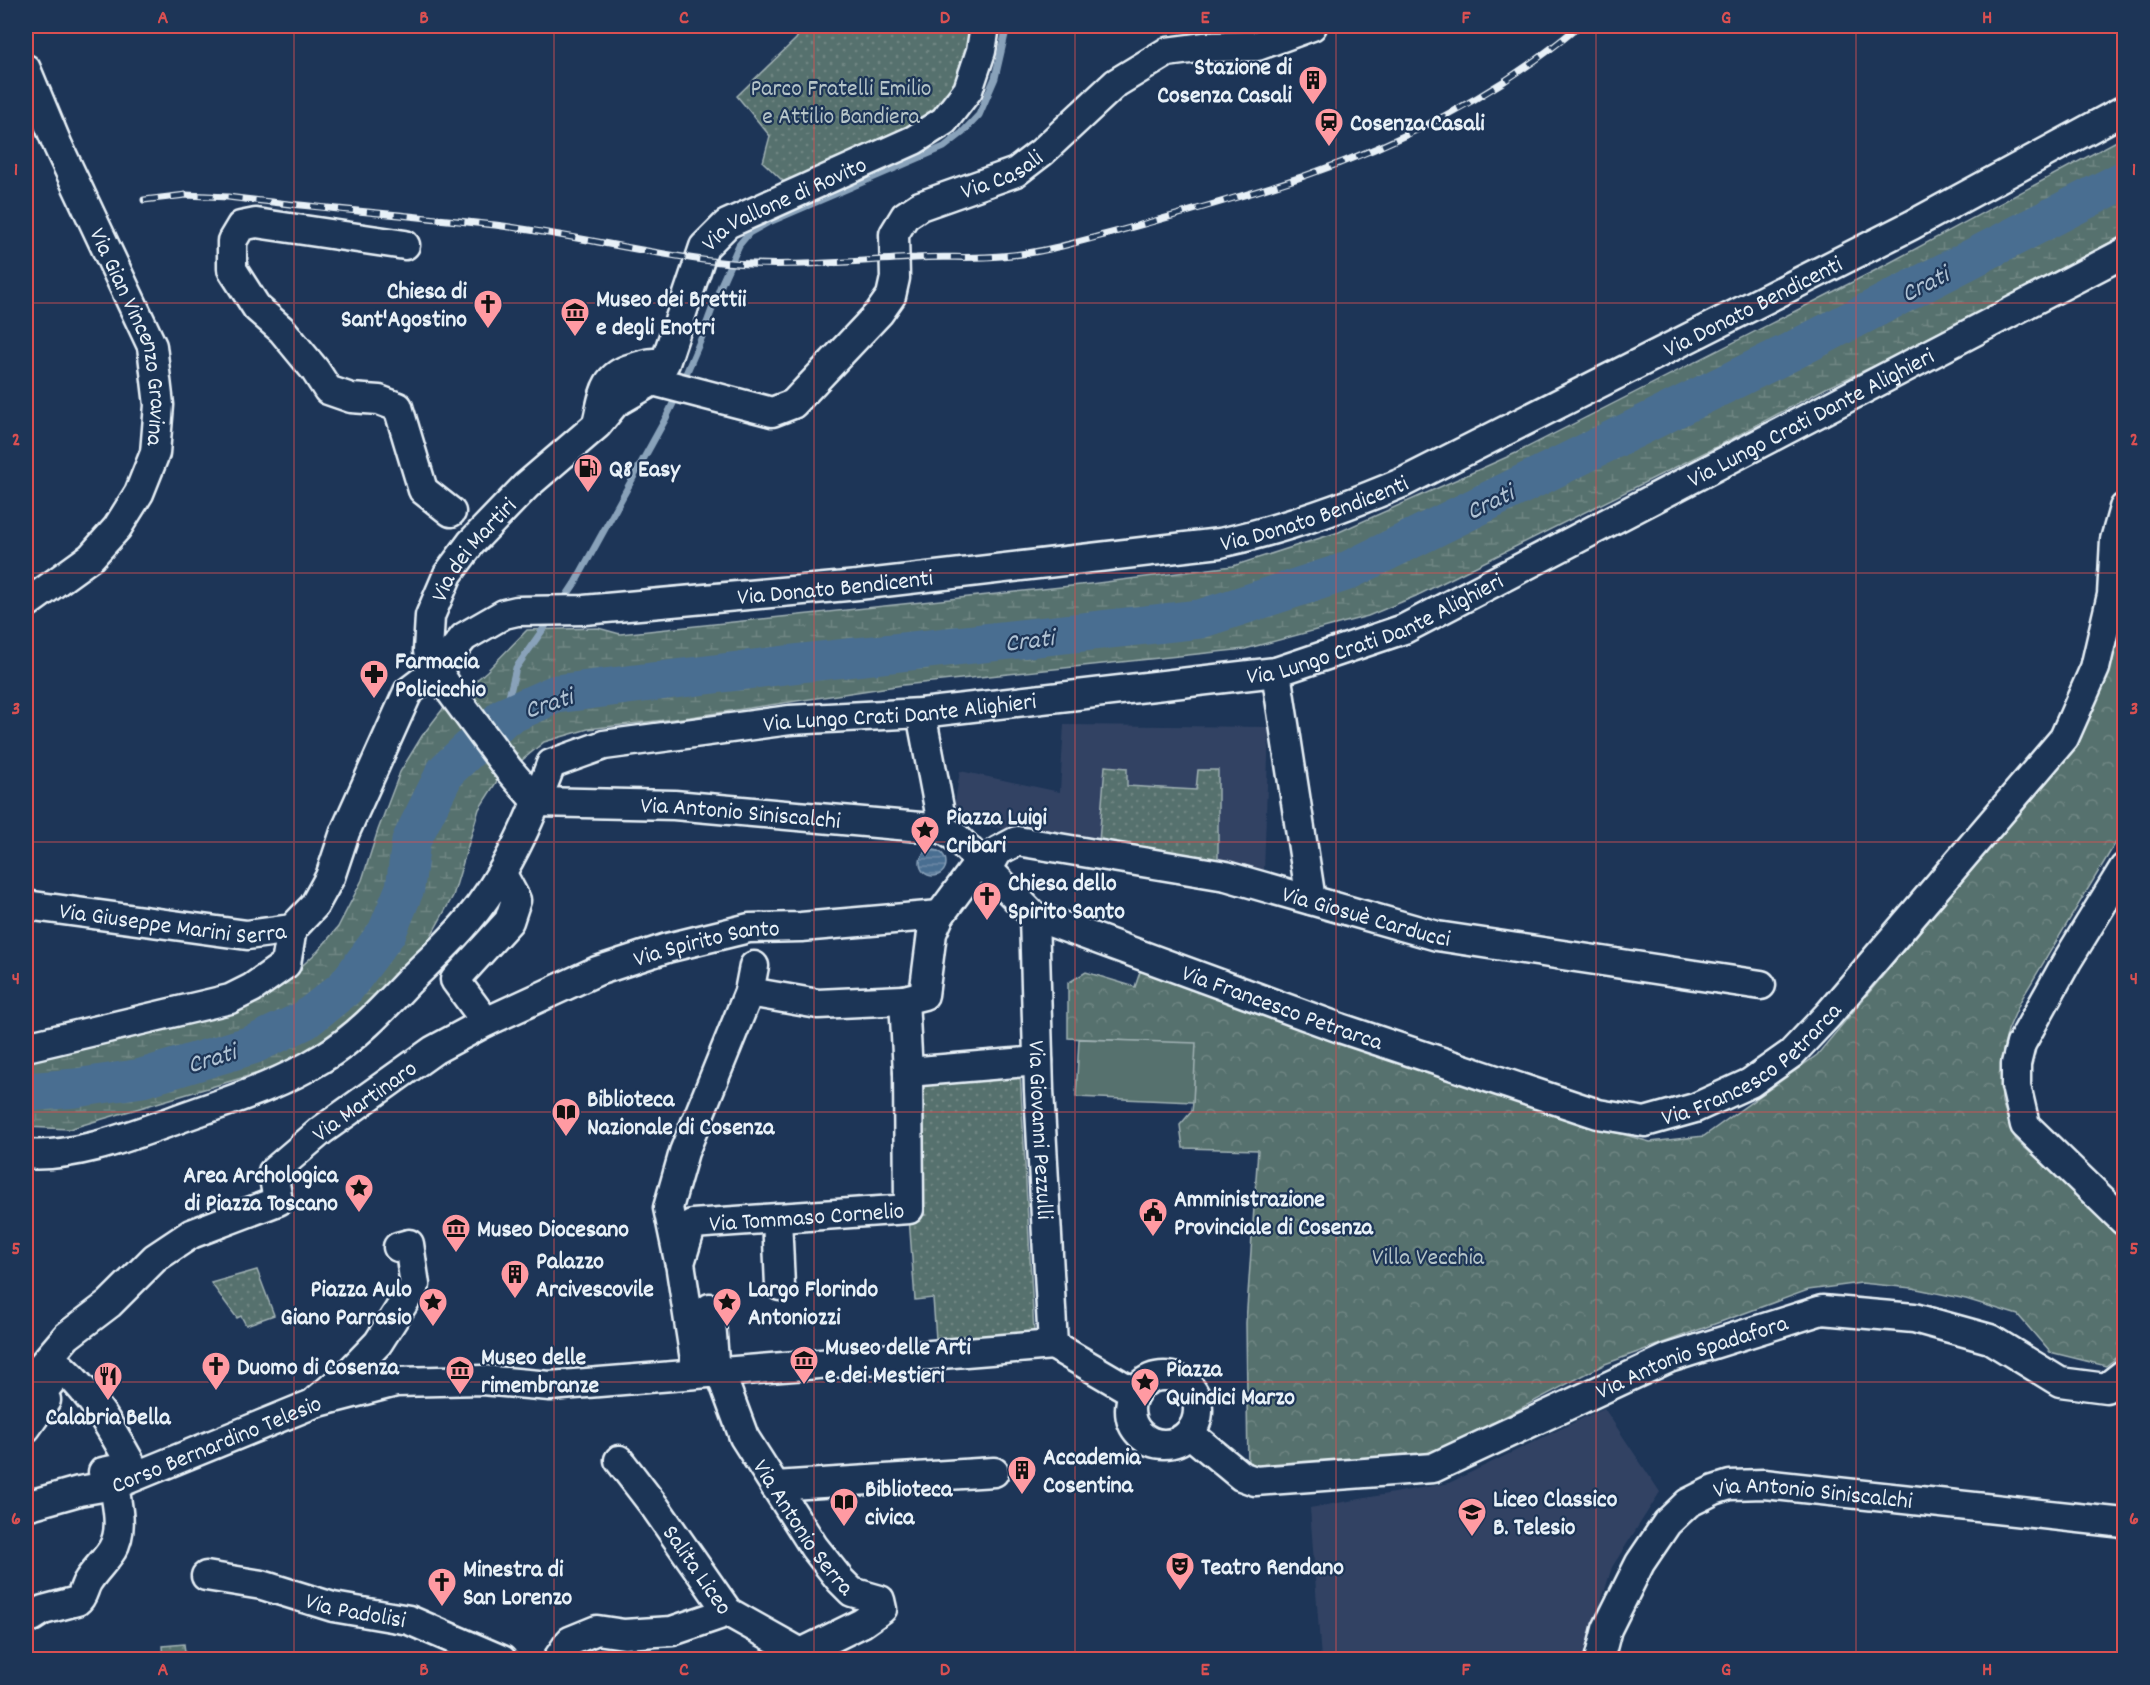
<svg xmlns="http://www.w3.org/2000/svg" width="2150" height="1685" font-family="Dekko,sans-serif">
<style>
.built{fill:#324364}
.forest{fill:url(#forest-crowns);stroke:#a0b1b3;stroke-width:1.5}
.wetland{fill:url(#wetland-marsh);stroke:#a0b1b3;stroke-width:1.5}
.park{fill:url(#park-dots);stroke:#a0b1b3;stroke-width:1.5}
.pitch{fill:#57716e;stroke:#a0b1b3;stroke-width:1.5}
.water{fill:url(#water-rules);stroke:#89a2ba;stroke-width:1.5}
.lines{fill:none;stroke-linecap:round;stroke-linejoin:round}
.stream{stroke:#89a2ba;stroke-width:7}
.river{stroke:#4a6e91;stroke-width:39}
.minor-casing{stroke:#e8f1f8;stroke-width:33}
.minor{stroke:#1d3557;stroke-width:28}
.rail-casing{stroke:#e8f1f8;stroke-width:7}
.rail{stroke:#1d3557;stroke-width:4.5;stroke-dasharray:14;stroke-linecap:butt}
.grid{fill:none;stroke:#da5052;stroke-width:1.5;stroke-opacity:0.55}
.labels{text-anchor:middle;stroke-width:4.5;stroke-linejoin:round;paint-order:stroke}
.poi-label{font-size:24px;font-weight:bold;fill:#e8f1f8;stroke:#1d3557;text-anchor:start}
.park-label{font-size:24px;fill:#b5c4c8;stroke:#1d3557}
.street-label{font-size:24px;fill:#e8f1f8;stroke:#1d3557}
.water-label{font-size:26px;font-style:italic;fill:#b1c3d4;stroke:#1d3557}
.neatline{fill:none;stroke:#da5052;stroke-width:2}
.grid-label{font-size:20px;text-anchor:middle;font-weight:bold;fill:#da5052}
</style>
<defs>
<pattern id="forest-crowns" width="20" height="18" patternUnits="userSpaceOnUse" patternTransform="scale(1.5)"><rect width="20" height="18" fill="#57716e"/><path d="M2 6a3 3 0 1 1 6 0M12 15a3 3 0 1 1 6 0" fill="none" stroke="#6f8683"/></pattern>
<pattern id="wetland-marsh" width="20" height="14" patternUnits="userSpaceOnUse" patternTransform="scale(1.5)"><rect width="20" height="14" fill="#57716e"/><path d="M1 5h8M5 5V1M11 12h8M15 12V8" fill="none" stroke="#6f8683"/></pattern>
<pattern id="park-dots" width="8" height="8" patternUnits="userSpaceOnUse" patternTransform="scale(1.5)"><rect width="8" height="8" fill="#57716e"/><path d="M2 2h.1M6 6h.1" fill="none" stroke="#6f8683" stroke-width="1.8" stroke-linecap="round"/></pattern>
<pattern id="water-rules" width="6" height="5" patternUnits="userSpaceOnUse" patternTransform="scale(1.5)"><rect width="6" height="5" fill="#4a6e91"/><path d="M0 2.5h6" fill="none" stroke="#6d8aa7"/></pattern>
</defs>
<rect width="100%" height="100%" fill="#1d3557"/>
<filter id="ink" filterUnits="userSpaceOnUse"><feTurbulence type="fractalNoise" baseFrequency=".0167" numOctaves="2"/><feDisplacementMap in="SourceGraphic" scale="12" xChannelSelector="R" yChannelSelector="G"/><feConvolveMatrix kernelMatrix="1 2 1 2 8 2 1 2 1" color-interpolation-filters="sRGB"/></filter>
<g filter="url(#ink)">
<g class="built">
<polygon points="1064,725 1269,727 1264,872 1099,842 952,821 960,771 1060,792"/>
<polygon points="1604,1408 1660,1492 1612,1567 1583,1660 1321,1659 1310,1508 1449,1483"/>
</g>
<polygon class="forest" points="2124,599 2124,829 2021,1000 2008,1030 2001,1059 2002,1102 2016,1140 2124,1235 2124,1352 2106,1366 2050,1352 2018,1315 1966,1299 1912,1288 1861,1283 1808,1290 1605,1364 1428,1457 1248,1469 1246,1323 1258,1150 1183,1148 1180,1125 1192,1111 1193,1102 1195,1044 1068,1038 1068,983 1086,972 1135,987 1142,966 1564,1118 1650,1142 1704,1136 1817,1055 2052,773 2085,723 2112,658"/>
<polygon class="wetland" points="2124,137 2124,235 1911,349 1826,388 1718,446 1416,596 1368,616 1245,649 903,685 690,717 588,729 544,742 497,781 479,809 453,896 427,943 387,991 325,1042 282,1066 69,1129 26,1127 26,1054 292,975 318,951 338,927 362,880 378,830 400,772 422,736 442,710 487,671 527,630 598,628 620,634 1090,584 1233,566 1339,532 1516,453 1876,270"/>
<g class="park">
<polygon points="804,26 995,26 973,102 802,199 763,162 770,136 737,96 796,39"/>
<polygon points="1105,766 1127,768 1127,786 1196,790 1198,770 1218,770 1218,866 1099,842"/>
<polygon points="1020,1071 1034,1332 936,1339 933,1298 915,1300 909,1217 925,1215 917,1077"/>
<polygon points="257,1270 274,1315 246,1325 241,1316 237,1318 211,1283"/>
<polygon points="184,1644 186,1659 164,1659 163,1646"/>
</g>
<polygon class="pitch" points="1079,1039 1196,1043 1193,1102 1076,1097"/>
<circle class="water" cx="933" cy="863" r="13"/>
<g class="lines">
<g class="stream">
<polyline points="682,383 701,339 721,285 739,245 749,233 767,223 944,147 962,133 979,115 995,78 1007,26"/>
<polyline points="561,604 575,583 666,418 678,393"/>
<polyline points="504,717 516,668 551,618"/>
</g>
<polyline class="river" points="26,1092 76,1088 142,1078 252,1045 305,1020 345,988 387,932 405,888 411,841 446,771 504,717 556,694 801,663 1200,619 1345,572 1792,351 2124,180"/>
<g class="minor-casing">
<g id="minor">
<path id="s1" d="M26,69l32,77 94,200 7,59 -4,48 -16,40 -22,35 -26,29 -65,47"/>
<polyline points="405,245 256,223 241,226 232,241 232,269 257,308 282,330 315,370 328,390 351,398 379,400 398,407 423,490 451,512"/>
<path id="s2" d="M598,420c6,-26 6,-44 34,-52 14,-4 19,-6 33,-5l39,-116 23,-23 187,-84 30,-19 24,-31 13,-39 4,-25"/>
<polyline points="1276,672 1311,900"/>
<polyline points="921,713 943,829"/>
<path id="s3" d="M537,802l137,3 269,24 14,9 77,78 306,112 258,86 47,8 50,-14 55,-25 41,-29 37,-39 236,-277 31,-70 17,-73 3,-55 9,-32"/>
<path id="s4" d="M537,802l-28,-32 -60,-81 -12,-19 -9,-19 2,-35 18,-42 23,-31 55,-57 71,-61 18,-22 38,-22 119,31 21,-8 86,-91 12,-17 4,-18 -1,-44 11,-18 15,-10 96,-34 26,-20 74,-69 51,-31 38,-5 52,-1 55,-20"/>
<polyline points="2124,868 2067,961 2021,1044 2016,1064 2016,1086 2025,1125 2124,1221"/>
<path id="s5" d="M988,869l10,-18 19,-10 209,35 211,60 324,49"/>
<path id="s6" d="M26,905l221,30 45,-6 22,-23 16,-29 15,-45 63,-140 29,-22 27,-33 40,-23 13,-3 67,-1 274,-25 362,-42c64,-14 123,-35 184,-61l508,-257 212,-115"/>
<path id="s7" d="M1034,916l5,174 14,255"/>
<polyline points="749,992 818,1004 904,1000"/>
<polyline points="486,1022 455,980 509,921 516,900 502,874"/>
<polyline points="26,1047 230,999 252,988 286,964 292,929"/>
<polyline points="908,1072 1038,1061"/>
<path id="s8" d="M26,1154c47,4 104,-18 149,-34 49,-18 101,-33 146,-61 34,-20 61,-49 88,-78 19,-19 39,-37 57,-58 40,-47 64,-102 85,-159l53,-19 186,-25 131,-7 355,-41 128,-43 720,-376"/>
<polyline points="777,1218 780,1286"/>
<polyline points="679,1261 668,1208 684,1152 749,992 754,966"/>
<path id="s9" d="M710,1308l4,53 6,11 24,65 70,110 26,33 12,12 28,8 2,9 -20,14 -61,30"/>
<polyline points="1053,1345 1135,1393"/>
<path id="s10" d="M697,1373l-17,-110 12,-39 217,-15 -1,-137 -4,-72 20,-5 8,-62 8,-18 40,-54"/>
<circle cx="1164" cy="1410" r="34"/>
<path id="s11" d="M26,1394l18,-31 23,-27 42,-32 46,-46 36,-24 87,-33 -5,-29 49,-42 112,-80 52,-28 111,-51 70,-23 82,-20 52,-1 139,-12"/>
<polyline points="317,1400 349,1373 378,1343 415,1285 409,1244 398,1247"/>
<path d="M26,1428l20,-28 -6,-5 22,-27c32,29 49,60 70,98l-29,6"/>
<path id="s12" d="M1189,1433l52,43 14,5 178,-13 236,-110 153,-48 92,8 76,21 70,43 46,6 18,-14"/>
<path id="s13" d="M619,1460l36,47 73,105 73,41 8,7"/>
<polyline points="775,1486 994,1472"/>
<path id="s14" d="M26,1506l53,-15 35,-6 201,-82 81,-21 86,-2 68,6 503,-41"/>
<path id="s15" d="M206,1576l56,9 71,22 76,13 93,40"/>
<path d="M26,1618l6,-1 11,-7 34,-9c7,-5 6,-13 11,-20 7,-11 17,-20 24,-31 12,-20 5,-44 2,-65"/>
<polyline points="557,1660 570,1641 597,1630 624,1634 672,1631 728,1612"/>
<path id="s16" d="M1599,1660l8,-31 33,-66 27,-40 21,-20 26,-13 16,-5 34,-1 360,39"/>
</g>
</g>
<use href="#minor" class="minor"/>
<g class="rail-casing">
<path id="rail" d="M144,200l42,-5 42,2c89,11 178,18 267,28 73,9 144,27 216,36 69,8 137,0 205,-3 28,-2 57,1 85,-2 35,-2 70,-12 103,-21 44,-12 87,-24 130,-37 124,-35 246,-88 345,-172"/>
</g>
<use href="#rail" class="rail"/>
</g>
</g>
<path class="grid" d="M294,26v1634M554,26v1634M814,26v1634M1075,26v1634M1336,26v1634M1596,26v1634M1856,26v1634M26,303h2098M26,573h2098M26,842h2098M26,1112h2098M26,1382h2098"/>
<defs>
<g id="building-pin" transform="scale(1.5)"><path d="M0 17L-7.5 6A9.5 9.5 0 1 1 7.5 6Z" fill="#ff9aa2" stroke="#1d3557"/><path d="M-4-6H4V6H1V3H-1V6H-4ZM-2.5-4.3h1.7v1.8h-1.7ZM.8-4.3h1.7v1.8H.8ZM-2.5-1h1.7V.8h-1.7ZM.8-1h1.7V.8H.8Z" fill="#111"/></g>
<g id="station-pin" transform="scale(1.5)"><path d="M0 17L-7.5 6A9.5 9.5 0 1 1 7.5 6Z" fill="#ff9aa2" stroke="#1d3557"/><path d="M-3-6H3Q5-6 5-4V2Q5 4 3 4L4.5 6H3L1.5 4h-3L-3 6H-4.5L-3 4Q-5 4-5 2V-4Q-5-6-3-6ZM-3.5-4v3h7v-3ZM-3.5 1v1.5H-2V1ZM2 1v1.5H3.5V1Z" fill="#111"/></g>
<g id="church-pin" transform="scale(1.5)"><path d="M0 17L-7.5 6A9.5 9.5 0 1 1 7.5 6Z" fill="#ff9aa2" stroke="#1d3557"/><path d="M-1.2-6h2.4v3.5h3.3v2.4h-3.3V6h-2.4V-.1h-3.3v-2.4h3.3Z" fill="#111"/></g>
<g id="museum-pin" transform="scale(1.5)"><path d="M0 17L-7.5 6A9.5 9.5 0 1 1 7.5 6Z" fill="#ff9aa2" stroke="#1d3557"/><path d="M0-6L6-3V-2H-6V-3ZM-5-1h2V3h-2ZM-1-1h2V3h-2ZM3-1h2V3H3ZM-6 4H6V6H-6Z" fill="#111"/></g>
<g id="fuel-pin" transform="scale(1.5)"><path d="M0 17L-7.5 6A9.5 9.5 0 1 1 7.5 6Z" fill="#ff9aa2" stroke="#1d3557"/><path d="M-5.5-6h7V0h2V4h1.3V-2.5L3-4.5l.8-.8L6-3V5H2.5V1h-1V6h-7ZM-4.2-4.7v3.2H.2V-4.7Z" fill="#111"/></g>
<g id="pharmacy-pin" transform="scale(1.5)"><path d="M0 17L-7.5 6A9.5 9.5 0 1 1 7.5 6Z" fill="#ff9aa2" stroke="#1d3557"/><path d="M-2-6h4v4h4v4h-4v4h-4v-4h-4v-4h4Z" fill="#111"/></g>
<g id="sight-pin" transform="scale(1.5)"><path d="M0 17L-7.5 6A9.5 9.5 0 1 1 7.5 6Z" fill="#ff9aa2" stroke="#1d3557"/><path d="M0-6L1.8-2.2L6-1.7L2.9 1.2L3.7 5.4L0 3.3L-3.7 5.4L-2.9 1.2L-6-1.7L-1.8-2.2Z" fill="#111"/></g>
<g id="library-pin" transform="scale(1.5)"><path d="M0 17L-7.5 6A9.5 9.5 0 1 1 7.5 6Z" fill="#ff9aa2" stroke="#1d3557"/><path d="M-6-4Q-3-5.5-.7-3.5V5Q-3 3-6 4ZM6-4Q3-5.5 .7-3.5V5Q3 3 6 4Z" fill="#111"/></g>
<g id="civic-pin" transform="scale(1.5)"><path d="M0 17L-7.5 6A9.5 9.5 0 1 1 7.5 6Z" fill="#ff9aa2" stroke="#1d3557"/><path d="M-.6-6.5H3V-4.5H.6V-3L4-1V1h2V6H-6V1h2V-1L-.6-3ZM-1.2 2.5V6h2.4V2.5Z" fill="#111"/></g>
<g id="restaurant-pin" transform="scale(1.5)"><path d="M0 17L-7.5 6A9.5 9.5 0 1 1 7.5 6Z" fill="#ff9aa2" stroke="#1d3557"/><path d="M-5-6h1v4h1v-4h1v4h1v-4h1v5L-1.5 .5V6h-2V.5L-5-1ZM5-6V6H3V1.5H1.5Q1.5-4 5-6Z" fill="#111"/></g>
<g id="school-pin" transform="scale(1.5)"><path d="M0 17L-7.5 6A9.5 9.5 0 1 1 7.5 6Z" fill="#ff9aa2" stroke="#1d3557"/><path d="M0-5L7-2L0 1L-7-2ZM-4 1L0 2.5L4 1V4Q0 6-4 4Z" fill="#111"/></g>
<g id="theatre-pin" transform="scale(1.5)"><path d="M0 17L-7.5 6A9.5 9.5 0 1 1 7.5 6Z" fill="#ff9aa2" stroke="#1d3557"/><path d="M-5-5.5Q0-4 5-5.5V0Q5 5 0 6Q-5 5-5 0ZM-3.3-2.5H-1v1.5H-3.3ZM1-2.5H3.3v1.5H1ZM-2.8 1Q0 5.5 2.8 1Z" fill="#111"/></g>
</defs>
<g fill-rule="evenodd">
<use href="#building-pin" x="1313" y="80"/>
<use href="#station-pin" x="1329" y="122"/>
<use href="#church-pin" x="488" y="304"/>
<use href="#museum-pin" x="575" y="312"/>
<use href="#fuel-pin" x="588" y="468"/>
<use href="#pharmacy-pin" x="374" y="674"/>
<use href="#sight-pin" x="925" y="830"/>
<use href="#church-pin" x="987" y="896"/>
<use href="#library-pin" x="566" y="1112"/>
<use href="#sight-pin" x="359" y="1188"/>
<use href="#civic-pin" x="1153" y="1212"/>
<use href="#museum-pin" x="456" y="1228"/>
<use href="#building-pin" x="515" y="1274"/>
<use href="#sight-pin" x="433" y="1302"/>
<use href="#sight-pin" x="727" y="1302"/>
<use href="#museum-pin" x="804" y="1360"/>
<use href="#church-pin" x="216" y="1366"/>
<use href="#museum-pin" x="460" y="1370"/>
<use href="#restaurant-pin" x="108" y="1376"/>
<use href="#sight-pin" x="1145" y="1382"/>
<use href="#building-pin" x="1022" y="1470"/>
<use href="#library-pin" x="844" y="1502"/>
<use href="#school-pin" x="1472" y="1512"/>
<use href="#theatre-pin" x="1180" y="1566"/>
<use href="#church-pin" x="442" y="1582"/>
</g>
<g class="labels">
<g class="poi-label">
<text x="1292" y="74" text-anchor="end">Stazione di<tspan x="1292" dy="28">Cosenza Casali</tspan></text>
<text x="1350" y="130">Cosenza Casali</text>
<text x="467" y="298" text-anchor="end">Chiesa di<tspan x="467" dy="28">Sant'Agostino</tspan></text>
<text x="596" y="306">Museo dei Brettii<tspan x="596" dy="28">e degli Enotri</tspan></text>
<text x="609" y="476">Q8 Easy</text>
<text x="395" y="668">Farmacia<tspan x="395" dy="28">Policicchio</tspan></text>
<text x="946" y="824">Piazza Luigi<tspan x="946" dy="28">Cribari</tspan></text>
<text x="1008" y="890">Chiesa dello<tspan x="1008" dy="28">Spirito Santo</tspan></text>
<text x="587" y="1106">Biblioteca<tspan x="587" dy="28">Nazionale di Cosenza</tspan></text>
<text x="338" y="1182" text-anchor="end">Area Archologica<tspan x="338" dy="28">di Piazza Toscano</tspan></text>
<text x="1174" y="1206">Amministrazione<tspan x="1174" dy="28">Provinciale di Cosenza</tspan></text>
<text x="477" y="1236">Museo Diocesano</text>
<text x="536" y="1268">Palazzo<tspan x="536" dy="28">Arcivescovile</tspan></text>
<text x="412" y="1296" text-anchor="end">Piazza Aulo<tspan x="412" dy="28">Giano Parrasio</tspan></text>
<text x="748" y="1296">Largo Florindo<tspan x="748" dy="28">Antoniozzi</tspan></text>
<text x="825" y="1354">Museo delle Arti<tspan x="825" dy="28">e dei Mestieri</tspan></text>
<text x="481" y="1364">Museo delle<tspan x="481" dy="28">rimembranze</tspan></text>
<text x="237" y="1374">Duomo di Cosenza</text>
<text x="1166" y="1376">Piazza<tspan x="1166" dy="28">Quindici Marzo</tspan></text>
<text x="108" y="1424" text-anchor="middle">Calabria Bella</text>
<text x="1043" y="1464">Accademia<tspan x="1043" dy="28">Cosentina</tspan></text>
<text x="865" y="1496">Biblioteca<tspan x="865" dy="28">civica</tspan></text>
<text x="1493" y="1506">Liceo Classico<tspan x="1493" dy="28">B. Telesio</tspan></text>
<text x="1201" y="1574">Teatro Rendano</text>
<text x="463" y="1576">Minestra di<tspan x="463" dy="28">San Lorenzo</tspan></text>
</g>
<g class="park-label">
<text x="841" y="95">Parco Fratelli Emilio<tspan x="841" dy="28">e Attilio Bandiera</tspan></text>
<text x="1428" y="1264">Villa Vecchia</text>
</g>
<g class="street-label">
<text dy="8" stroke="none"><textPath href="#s4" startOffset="1032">Via Casali</textPath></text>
<text dy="8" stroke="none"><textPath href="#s2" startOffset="315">Via Vallone di Rovito</textPath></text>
<text dy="8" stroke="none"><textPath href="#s6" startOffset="1964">Via Donato Bendicenti</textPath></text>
<text dy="8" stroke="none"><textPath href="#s1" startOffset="290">Via Gian Vincenzo Gravina</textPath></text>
<text dy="8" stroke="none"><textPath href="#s8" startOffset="2019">Via Lungo Crati Dante Alighieri</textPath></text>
<text dy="8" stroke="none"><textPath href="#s6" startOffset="1478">Via Donato Bendicenti</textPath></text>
<text dy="8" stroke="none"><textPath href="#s4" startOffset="302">Via dei Martiri</textPath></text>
<text dy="8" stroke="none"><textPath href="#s6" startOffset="992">Via Donato Bendicenti</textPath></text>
<text dy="8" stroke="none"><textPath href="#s8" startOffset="1533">Via Lungo Crati Dante Alighieri</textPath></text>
<text dy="8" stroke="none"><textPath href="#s8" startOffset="1047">Via Lungo Crati Dante Alighieri</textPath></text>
<text dy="8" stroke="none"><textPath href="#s3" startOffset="204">Via Antonio Siniscalchi</textPath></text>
<text dy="8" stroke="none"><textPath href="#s5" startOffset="400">Via Giosuè Carducci</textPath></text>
<text dy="8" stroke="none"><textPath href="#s6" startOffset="148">Via Giuseppe Marini Serra</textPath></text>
<text dy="8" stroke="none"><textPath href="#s11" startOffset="852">Via Spirito Santo</textPath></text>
<text dy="8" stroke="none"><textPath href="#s3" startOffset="798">Via Francesco Petrarca</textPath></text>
<text dy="8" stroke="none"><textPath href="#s3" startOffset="1302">Via Francesco Petrarca</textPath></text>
<text dy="8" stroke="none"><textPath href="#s11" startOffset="471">Via Martinaro</textPath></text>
<text dy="8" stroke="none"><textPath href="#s7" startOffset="214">Via Giovanni Pezzulli</textPath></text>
<text dy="8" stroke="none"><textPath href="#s10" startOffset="267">Via Tommaso Cornelio</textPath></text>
<text dy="8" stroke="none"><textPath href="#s12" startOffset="543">Via Antonio Spadafora</textPath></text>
<text dy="8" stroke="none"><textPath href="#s14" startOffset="201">Corso Bernardino Telesio</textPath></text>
<text dy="8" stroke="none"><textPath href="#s16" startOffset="312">Via Antonio Siniscalchi</textPath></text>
<text dy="8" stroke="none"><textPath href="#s9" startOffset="243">Via Antonio Serra</textPath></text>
<text dy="8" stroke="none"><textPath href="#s13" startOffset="135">Salita Liceo</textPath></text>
<text dy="8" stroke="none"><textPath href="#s15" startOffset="154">Via Padolisi</textPath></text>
</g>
<g class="water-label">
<text transform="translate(1924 283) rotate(-27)" y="9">Crati</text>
<text transform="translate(1489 501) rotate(-26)" y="9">Crati</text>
<text transform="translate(1029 639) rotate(-7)" y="9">Crati</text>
<text transform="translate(548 702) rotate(-18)" y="9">Crati</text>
<text transform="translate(211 1057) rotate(-17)" y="9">Crati</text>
</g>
</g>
<rect width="2150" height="1685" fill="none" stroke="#1d3557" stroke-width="66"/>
<rect x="33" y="33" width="2084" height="1619" class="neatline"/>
<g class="grid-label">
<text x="163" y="23">A</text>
<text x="424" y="23">B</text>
<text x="684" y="23">C</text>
<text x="945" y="23">D</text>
<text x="1205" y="23">E</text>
<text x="1466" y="23">F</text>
<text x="1726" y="23">G</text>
<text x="1987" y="23">H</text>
<text x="16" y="175">1</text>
<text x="2134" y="175">1</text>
<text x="16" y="445">2</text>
<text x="2134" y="445">2</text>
<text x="16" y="714">3</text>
<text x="2134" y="714">3</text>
<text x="16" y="984">4</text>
<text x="2134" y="984">4</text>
<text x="16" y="1254">5</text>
<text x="2134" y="1254">5</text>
<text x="16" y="1524">6</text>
<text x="2134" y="1524">6</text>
<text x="163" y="1675">A</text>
<text x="424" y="1675">B</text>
<text x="684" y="1675">C</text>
<text x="945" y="1675">D</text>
<text x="1205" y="1675">E</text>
<text x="1466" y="1675">F</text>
<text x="1726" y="1675">G</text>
<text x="1987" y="1675">H</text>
</g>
</svg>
